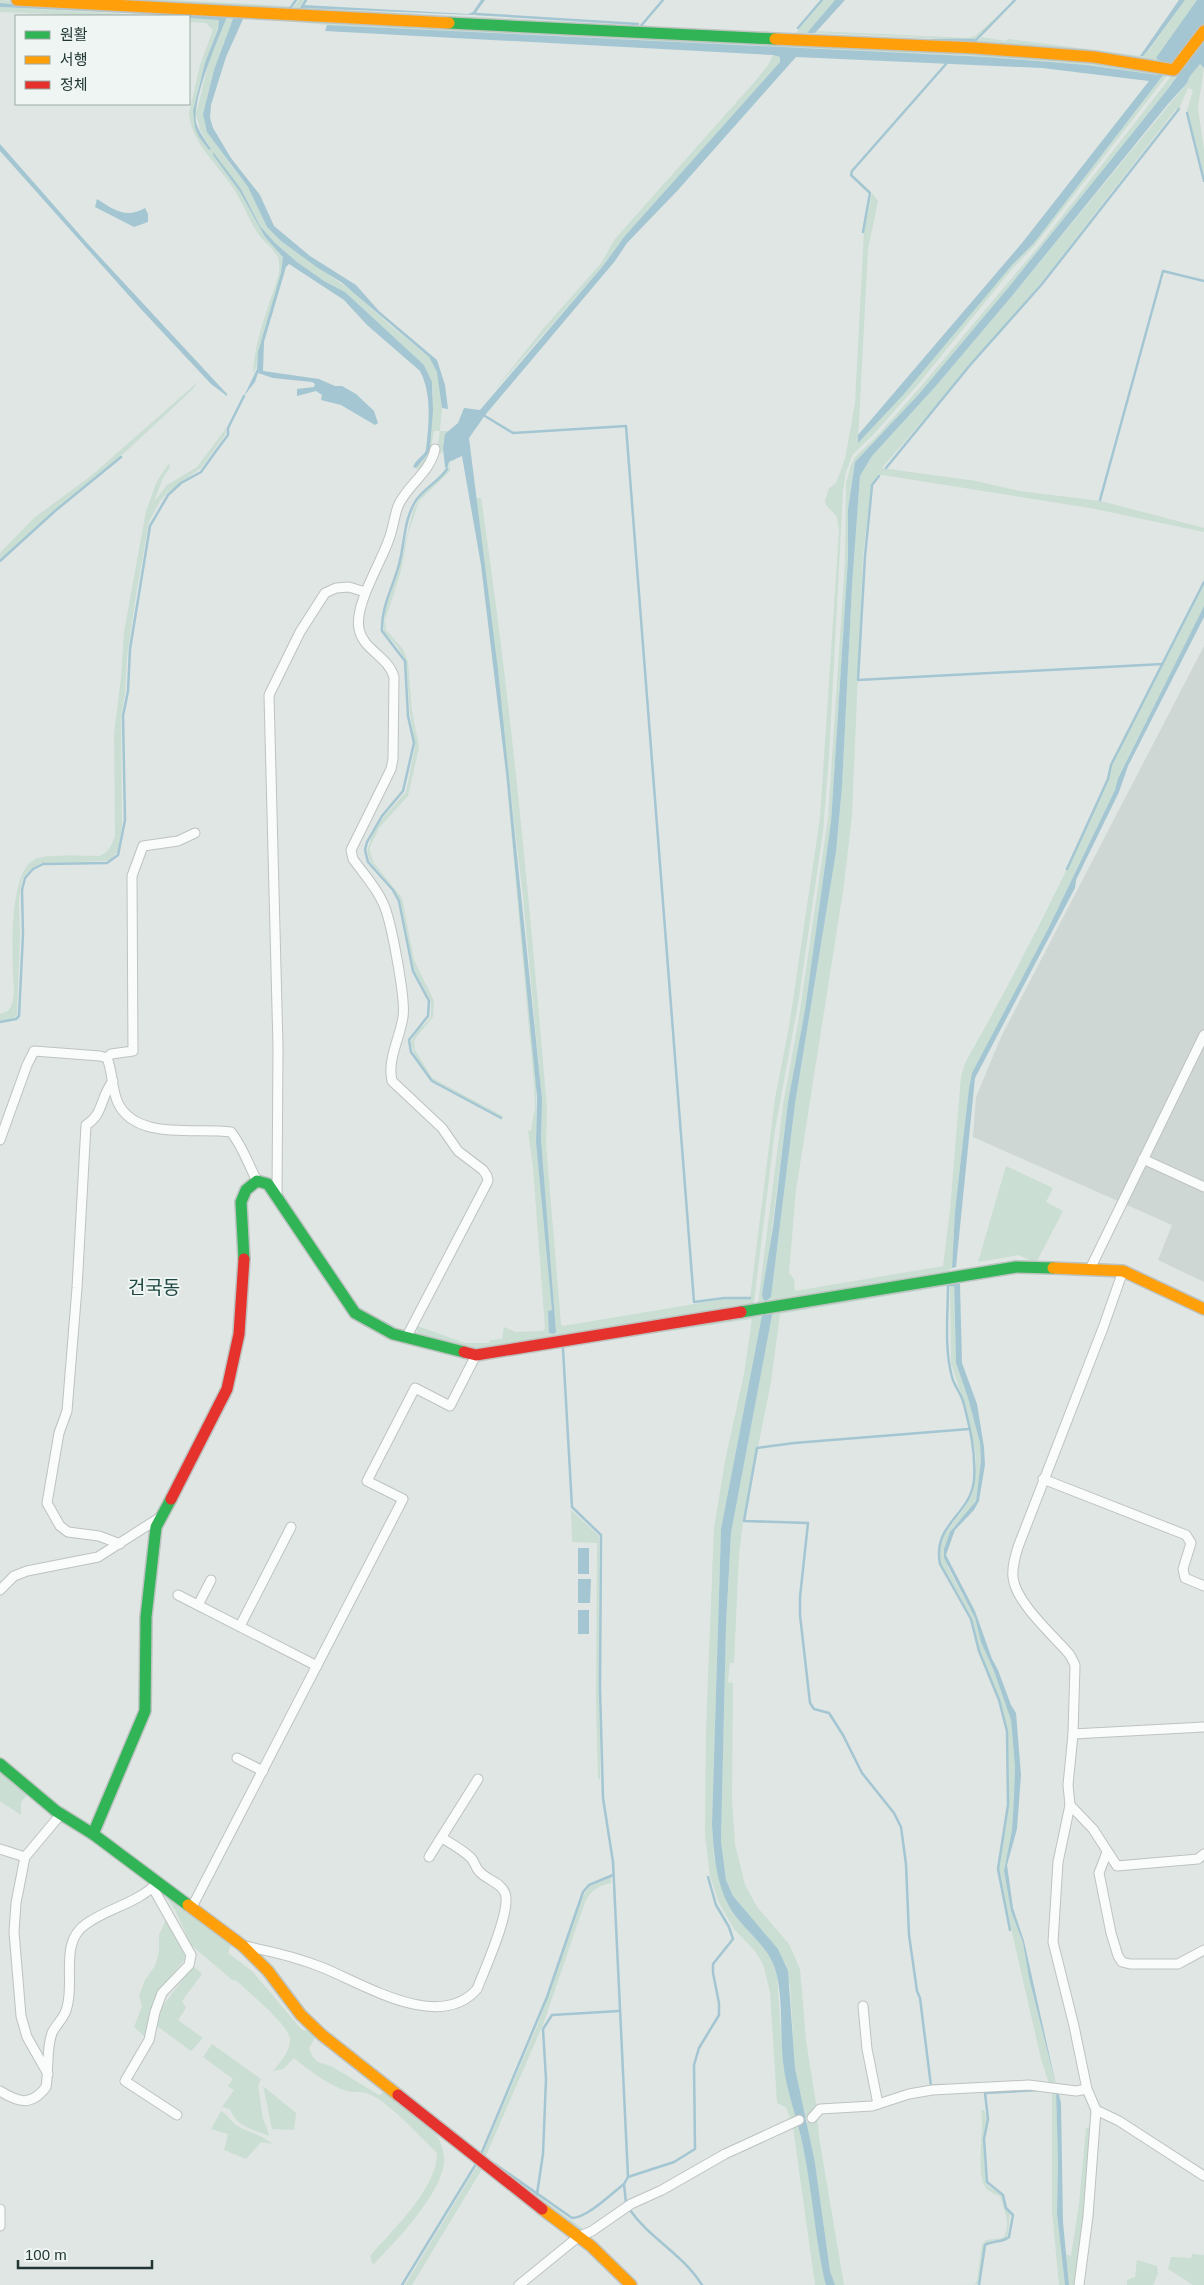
<svg xmlns="http://www.w3.org/2000/svg" width="1204" height="2285" font-family="Helvetica,'Noto Sans KR',sans-serif">
<style>
.built{fill:#ced7d4}
.green{fill:#caded3}
.water{fill:#a3c6d2}
.lines{fill:none;stroke-linecap:round;stroke-linejoin:round}
.stream{stroke:#a3c6d2;stroke-width:2.5}
.street-casing{stroke:#bdc3c1;stroke-width:11}
.fast-casing{stroke:#bdc3c1;stroke-width:14}
.slow-casing{stroke:#bdc3c1;stroke-width:14}
.jam-casing{stroke:#bdc3c1;stroke-width:14}
.street{stroke:#fafbfb;stroke-width:9}
.fast{stroke:#30b455;stroke-width:11}
.slow{stroke:#ff9f0a;stroke-width:11}
.jam{stroke:#e5322d;stroke-width:11}
.labels{text-anchor:middle;stroke-width:4;stroke-linejoin:round;paint-order:stroke}
.quarter-label{font-size:19px;fill:#1f4742;stroke:#eef5f3}
</style>
<rect width="100%" height="100%" fill="#e0e6e4"/>
<polygon class="built" points="1204,646 1204,1282 1158,1260 1172,1225 973,1137 976,1097 1001,1037"/>
<g class="green">
<path d="M0,0l973,49 189,21 -4,5 -71,-10 -100,-8 -660,-32 -93,-9 -20,54 -11,44 27,50 18,23 19,40 14,14 72,51 38,34 38,31 8,15 3,13 2,23 -2,23h10l-6,8 -1,13 -4,2 -2,-5 3,-18h-6l-4,24 -11,17 -3,-4 11,-13 4,-24 2,-39 -1,-10 -8,-17 -79,-73 -21,-11 -27,-19 -22,-19 -15,-17 -19,-37 -28,-34 27,37 25,45 18,19c1,25 -18,69 -24,95 -2,8 -1,16 -6,22 1,-21 7,-43 14,-63 4,-15 14,-33 12,-48 -1,-11 -14,-18 -20,-27 -10,-14 -15,-30 -24,-44 -15,-25 -44,-47 -46,-78l11,-48 13,-35 -7,-7 -17,-1v-4l31,2 -22,69 -3,39 14,22 2,-1 -11,-19 -4,-16 13,-53 18,-44 -180,-9 -44,-4 -3,-1z"/>
<polygon points="126,0 172,0 290,6 289,9"/>
<polygon points="299,0 304,0 297,11 795,36 795,34 824,0 835,0 807,33 801,33 800,36 974,43 982,37 1005,41 1009,39 1142,56 1150,49 1185,0 1197,0 1157,58 1163,63 291,11"/>
<polygon points="0,7 161,16 95,16 0,12"/>
<polygon points="302,8 640,25 301,9"/>
<polygon points="992,21 993,22 978,37 972,40 815,33 817,31 968,38 975,36"/>
<path d="M1204,34l-37,56 -159,198 -89,106 -64,68 -7,47v50l-17,263 -26,188 -17,92 -25,197 8,-2 24,-193 41,-252 6,-65 10,-201 8,-110 12,-20 63,-69 77,-91 175,-213 3,-7 10,-12 4,4 -6,40 6,42v24l-17,-63 6,-21 -5,-2 -9,21h-3l-135,174 -159,185 94,13 43,10 82,10 103,27v4l-114,-24 -208,-33h-4l-7,10 -8,71 -11,259 -8,70 -48,305 -7,83 5,6 1,12 148,-25 7,-56 11,-133 4,-14c53,-93 100,-187 144,-284l3,-14 92,-180v21l-86,171 -3,13 -67,139 -78,151 -15,131 -3,57 -5,3 -189,33 25,-199 16,-88 29,-199 17,-257 1,-78 5,-18 4,-8 20,-19 48,-54 115,-137z"/>
<polygon points="773,55 780,57 780,62 624,237 603,266 493,392 543,329 602,262 614,240 757,79 768,65"/>
<path d="M1167,70l2,3 -134,172 -23,24 -92,113 -46,52 -21,20 -7,18 -3,20 -14,264 -6,76 -25,172 -23,126 -21,172 -3,3 -271,43 -20,1 -38,-13 -4,-3 -3,-8 50,18h24l1,-3 12,-1 2,-12 12,5 27,-1 2,-3 -12,-160 -5,-37 3,-1 4,-22 -1,-24 -28,-311 30,308v61l20,190 -15,-193 1,-40 -19,-202 -47,-399h5c30,202 49,407 66,611l-1,35 15,180 2,2 161,-27h26l25,-201 14,-71 31,-209 19,-287 -2,-14 -11,-12 -1,-4 4,-13 7,-5 9,-24 10,-56 9,-172 8,-38 6,8 -10,48 -10,193 154,-177 22,-22z"/>
<polygon points="199,381 191,391 121,456 54,511 0,560 0,553 34,518 92,475"/>
<path d="M227,427l-2,8 -24,33 -34,25 -7,8 -11,21 -12,67 -10,68 -2,37 -4,24 1,108 -4,25 -9,10 -68,2 -11,7 -8,9 -3,22 1,32 -3,82 -4,4 -13,2v-7l8,-3c9,-11 5,-27 5,-40 -1,-26 -3,-100 22,-112 11,-5 50,-3 64,-3 11,-4 12,-11 16,-20l-1,-102 7,-57 3,-45 22,-121 11,-30 12,-18 1,4 -7,11 -9,24 13,-17 30,-18z"/>
<polygon points="450,461 450,471 419,501 408,534 401,571 385,621 386,630 403,649 408,662 412,711 419,747 408,796 379,828 370,847 370,852 374,863 402,898 414,960 434,1001 433,1017 417,1036 414,1041 415,1050 432,1078 503,1116 503,1118 432,1080 415,1056 411,1042 418,1030 428,1021 431,1016 431,1002 414,970 401,903 393,888 370,861 367,851 375,827 406,792 415,747 410,713 406,661 397,646 384,632 385,610 399,569 413,510 422,494 448,470"/>
<polygon points="1006,1166 1053,1188 1046,1202 1063,1211 1036,1263 1019,1255 978,1262"/>
<polygon points="954,1279 954,1284 947,1284 947,1286 780,1314 771,1382 743,1522 739,1554 734,1663 730,1663 728,1682 733,1683 732,1798 735,1844 745,1885 757,1907 789,1944 800,1969 806,2040 817,2110 811,2117 805,2118 795,2068 790,1985 764,1932 753,1922 733,1896 726,1880 721,1841 726,1625 731,1533 773,1310"/>
<polygon points="950,1286 954,1286 956,1363 968,1398 980,1443 981,1460 976,1501 967,1513 953,1527 944,1549 948,1568 975,1618 981,1642 994,1671 1011,1720 1015,1767 1014,1796 1012,1830 1004,1871 1011,1911 1023,1943 1029,1978 1056,2085 1049,2084 1041,2059 1001,1884 999,1869 1009,1805 1008,1731 999,1700 980,1651 972,1618 941,1564 940,1557 940,1547 944,1535 964,1509 972,1495 976,1461 975,1450 965,1405 951,1364"/>
<polygon points="763,1310 721,1529 712,1824 714,1859 737,1918 762,1944 772,1960 777,1975 783,2063 800,2133 811,2188 821,2263 826,2285 815,2285 793,2127 786,2107 777,2103 770,1992 763,1964 755,1951 734,1929 719,1903 710,1876 705,1835 706,1729 714,1528 725,1461 744,1374 752,1319 563,1347"/>
<polygon points="571,1510 599,1536 600,1780 598,1778 596,1702 597,1543 572,1542"/>
<polygon points="0,1768 53,1815 53,1818 27,1795 21,1802 21,1815 0,1801"/>
<path d="M611,1877v6c-13,3 -20,7 -26,19l-41,120 -59,136 101,73 -6,1 -99,-74 57,-134 43,-125 8,-12z"/>
<path d="M161,1889l71,53 -4,11 24,18 50,59 11,1 4,4 -8,13 3,8 6,6 13,4 48,29 7,-4c12,10 40,28 48,39 5,8 10,20 10,29 1,32 -50,84 -71,106l-3,-9c22,-26 67,-67 67,-103 -16,-15 -51,-55 -71,-60 -6,-2 -13,0 -19,-2 -19,-6 -37,-20 -53,-33l-11,11 -10,2c7,-9 18,-20 17,-32 -1,-14 -42,-47 -53,-58l-5,-1 -41,-35 -16,-35z"/>
<polygon points="166,1920 186,1958 160,1990 146,2038 134,2027 142,2006 139,1996 145,1980 155,1966 159,1951 159,1935"/>
<polygon points="193,1966 202,1974 182,2001 186,2008 178,2020 203,2038 191,2051 157,2026 162,2007"/>
<path d="M212,2044l49,35 -3,7c2,10 3,18 4,27 0,6 6,15 7,23 -16,-7 -33,-9 -39,-27l-8,-2 12,-17 -6,-4 5,-7 -30,-22z"/>
<polygon points="263,2086 296,2113 294,2130 272,2129"/>
<polygon points="1056,2091 1058,2159 1057,2214 1065,2285 1059,2285 1052,2211 1052,2092"/>
<path d="M981,2110h3l3,9 -4,20 3,44c4,6 9,6 14,11 5,4 5,13 10,19l-2,21 -3,5 -15,2 -5,3 -7,40 -20,1 16,-1 3,-3 5,-37 4,-4 17,-2c9,-14 1,-28 -3,-42 -5,-2 -11,-4 -14,-8 -11,-14 -1,-60 -5,-78z"/>
<path d="M221,2111c8,4 10,12 18,16 11,6 24,8 33,17l-11,-2 -15,17 -22,-9 4,-16 -17,-5z"/>
<polygon points="817,2116 819,2137 844,2285 835,2285 830,2271 815,2163 806,2123"/>
<polygon points="1093,2126 1076,2285 1069,2285 1066,2254 1071,2256 1079,2204 1086,2128"/>
<polygon points="479,2163 482,2169 412,2285 405,2285"/>
<polygon points="1192,2254 1204,2255 1204,2285 1193,2285 1168,2269 1171,2257 1191,2258"/>
<polygon points="1137,2260 1157,2266 1158,2273 1153,2285 1127,2285 1127,2280 1135,2277"/>
</g>
<g class="water">
<polygon points="481,0 485,0 474,15 302,8 304,5 468,14 473,12"/>
<polygon points="835,0 845,0 815,33 807,33"/>
<polygon points="1179,0 1185,0 1149,49 1143,56 1140,56"/>
<polygon points="1197,0 1204,0 1204,24 1171,64 1163,63 1156,58"/>
<path d="M0,3l47,5 180,9c-9,22 -35,82 -31,105 2,9 10,19 15,27l-2,1 -10,-13 -4,-9 -2,-17 12,-48 13,-34 1,-9 -30,-2v-2l-189,-9z"/>
<polygon points="234,16 243,19 226,57 211,105 210,118 213,128 231,158 260,195 274,226 310,256 356,285 379,311 437,360 445,385 448,409 442,408 437,372 429,357 341,282 318,268 281,241 267,227 248,187 207,132 203,114 214,70"/>
<polygon points="327,25 987,57 1087,65 1158,75 1162,70 1167,70 1034,243 1012,265 903,395 858,443 858,435 1022,243 1149,81 1042,68 796,57 678,190 627,243 615,261 486,414 469,438 498,670 542,1099 541,1139 556,1332 554,1334 549,1333 548,1311 552,1310 536,1142 537,1097 506,773 481,565 462,456 449,462 447,469 445,467 443,448 445,434 458,423 464,408 480,410 603,266 624,237 780,62 780,57 773,55 325,31"/>
<polygon points="1204,39 1204,68 1200,64 1190,76 1187,83 1168,104 1012,296 935,387 872,456 860,476 852,586 842,787 836,852 795,1104 771,1297 766,1301 763,1299 762,1294 773,1227 788,1102 805,1010 831,822 848,559 848,509 855,462 919,394 1008,288 1167,90"/>
<polygon points="0,144 87,243 227,394 227,396 211,384 140,308 0,151"/>
<path d="M213,152l28,37 19,37 15,17 22,19 27,19 21,11 79,73 8,17 1,28 -3,38 -3,7 -11,13 -3,-1c3,-9 13,-12 13,-18 3,-25 6,-55 -6,-78l-53,-46 -23,-25 -55,-36 -3,3 -22,75 -1,29 56,8 16,7h7l14,8 18,17 4,12 -3,2 -34,-20 -20,-5 1,-5 -6,-4 -19,5v-7l17,-2 1,-3 -3,-2 -39,-4 -15,-5 -3,9 -11,14 13,-27 1,-17 23,-79 2,-16 -18,-20 -25,-45 -27,-37z"/>
<path d="M97,199c17,11 29,20 48,9l3,6v8l-14,5 -39,-20z"/>
<polygon points="1204,606 1204,617 1128,766 1119,792 1076,880 1075,888 975,1078 956,1267 952,1268 955,1211 969,1088 972,1073 1048,929 1115,790 1118,778"/>
<polygon points="954,1279 957,1279 960,1284 962,1363 977,1404 984,1447 985,1465 979,1501 974,1510 955,1530 946,1555 975,1611 992,1659 998,1670 1011,1705 1016,1713 1021,1775 1017,1829 1007,1865 1008,1872 1013,1908 1024,1941 1056,2085 1029,1978 1023,1943 1011,1911 1004,1871 1012,1830 1014,1796 1015,1767 1011,1720 994,1671 981,1642 975,1618 944,1558 944,1549 950,1532 976,1501 981,1460 980,1443 968,1398 956,1363"/>
<path d="M763,1310h10l-42,223 -5,92 -5,216 5,39 7,16 45,53 10,22 7,97 20,95 15,108 5,14h-9l-2,-7c-9,-43 -12,-88 -21,-131 -5,-28 -17,-56 -20,-85 -3,-28 0,-58 -6,-86 -5,-26 -25,-39 -40,-58 -21,-27 -23,-62 -25,-94l9,-295z"/>
<rect x="578" y="1548" width="11" height="26"/>
<polygon points="578,1579 591,1579 590,1603 578,1603"/>
<rect x="578" y="1610" width="11" height="24"/>
<polygon points="1056,2090 1058,2091 1061,2103 1063,2222 1069,2285 1065,2285 1057,2214 1058,2159"/>
</g>
<g class="lines">
<g class="stream">
<polyline points="289,10 296,0"/>
<polyline points="300,10 306,0"/>
<polyline points="476,14 638,24"/>
<polyline points="640,27 663,0"/>
<polyline points="798,28 822,0"/>
<polyline points="932,40 976,40 1015,0"/>
<polyline points="1187,113 1204,181"/>
<polyline points="863,232 870,193 851,175 852,171 946,64"/>
<polyline points="485,416 513,433 626,426 694,1302 724,1298 750,1298"/>
<polyline points="886,468 971,364 1042,284 1179,109"/>
<path d="M447,469c-8,13 -24,19 -32,33 -12,20 -10,44 -17,66 -6,21 -17,40 -16,63l23,30 3,55 6,27 -11,48 -21,25 -15,26 -2,8 3,12 25,28 6,11 14,70 16,30 -1,15 -19,24 2,12 21,29 69,37"/>
<polyline points="879,476 872,485 871,496 865,556 858,680 1163,664"/>
<polyline points="1100,500 1163,271 1204,281"/>
<polyline points="0,561 55,511 121,457"/>
<polyline points="1067,869 1108,779 1111,765 1204,582"/>
<polyline points="0,1022 16,1019 19,1016 23,934 22,890 25,878 33,869 43,864 107,863 118,855 125,820 123,716 128,691 130,649 150,526 168,495 181,483 201,472 216,451 228,435 228,428 244,396"/>
<path d="M954,1285h-6c0,29 -4,63 4,92 2,8 8,15 11,24 7,26 13,52 11,79 -3,35 -42,44 -34,84l31,55 8,32 20,49 8,31 1,74 -10,64 12,61"/>
<polyline points="563,1349 572,1507 601,1535 600,1688 603,1798 613,1862 628,2177 624,2184 626,2203"/>
<polyline points="941,2085 931,2086 920,1998 917,1991 909,1935 906,1864 901,1827 894,1813 862,1773 843,1735 829,1713 814,1709 810,1703 800,1615 800,1597 808,1523 744,1521 757,1448 794,1443 969,1429"/>
<polyline points="482,2152 547,1997 583,1892 589,1885 613,1875"/>
<path d="M495,2164l77,54c15,0 39,-24 52,-34"/>
<polyline points="628,2177 674,2162 695,2149 694,2065 699,2048 719,2015 719,2003 713,1973 713,1964 733,1939 729,1927 716,1905 708,1877"/>
<polyline points="537,2194 543,2154 546,2079 543,2029 552,2015 619,2011"/>
<path d="M630,2210c20,29 53,44 72,75"/>
<polyline points="402,2285 476,2164"/>
<path d="M979,2285l6,-40c8,-5 17,-2 24,-8l4,-22 -7,-7 -3,-13 -16,-13 -3,-43 4,-20 -3,-26 55,-3"/>
</g>
<g class="street-casing">
<g id="street">
<polyline points="107,1058 111,1054 133,1051 132,876 143,846 178,841 195,833"/>
<path d="M113,1081c-13,16 -9,33 -27,44l-9,163 -10,123 -8,22 -12,70 13,23 8,6 31,4 21,8"/>
<path d="M0,1140l27,-75 7,-14 66,5 7,2c6,14 4,30 11,45 18,38 79,24 113,29 12,15 17,32 26,49"/>
<polyline points="1143,1159 1204,1187"/>
<polyline points="277,1196 278,1047 269,695 300,632 325,593 336,588 349,587 365,592"/>
<polyline points="1090,1269 1204,1035"/>
<path d="M406,1338l82,-157 -1,-5 -4,-6 -25,-19 -16,-23 -50,-47c-5,-22 8,-43 11,-64 3,-17 -12,-98 -20,-114 -7,-16 -20,-30 -30,-44l-2,-9 40,-81 2,-10 1,-82c-6,-21 -31,-27 -35,-48 -5,-24 22,-66 30,-90 4,-10 5,-22 9,-33 9,-21 32,-33 37,-57"/>
<polyline points="1043,1479 1186,1535 1191,1543 1183,1569 1185,1578 1204,1586"/>
<polyline points="0,1590 14,1576 27,1571 98,1557 159,1518"/>
<polyline points="178,1595 317,1666"/>
<polyline points="198,1605 211,1580"/>
<polyline points="240,1626 291,1527"/>
<polyline points="1073,1734 1204,1727"/>
<polyline points="237,1758 263,1771"/>
<polyline points="1070,1805 1093,1829 1117,1866 1198,1859 1204,1854"/>
<polyline points="0,1849 25,1857"/>
<polyline points="1107,1852 1099,1873 1111,1933 1118,1956 1122,1962 1130,1964 1178,1964 1204,1950"/>
<polyline points="429,1857 478,1779"/>
<polyline points="153,1888 191,1955 189,1965 162,1993 155,2012 149,2040 125,2081 177,2115"/>
<polyline points="192,1907 403,1499 367,1481 415,1388 450,1406 476,1355"/>
<path d="M244,1946c26,5 52,11 77,21 41,16 118,66 156,22 7,-18 35,-79 28,-96 -4,-11 -19,-13 -26,-22 -4,-4 -4,-9 -8,-13 -8,-8 -19,-14 -29,-20"/>
<polyline points="863,2006 867,2049 878,2104"/>
<polyline points="48,2074 27,2037 21,2016 14,1932 16,1903 25,1857 61,1814"/>
<path d="M0,2091c18,11 31,16 46,-4 3,-17 0,-38 6,-54 4,-9 13,-15 15,-26 8,-26 -8,-65 19,-83 24,-17 51,-20 72,-42"/>
<polyline points="1096,2110 1119,2121 1204,2176"/>
<polyline points="812,2118 820,2109 872,2106 909,2094 932,2090 1029,2085 1076,2091 1087,2089"/>
<polyline points="0,2209 0,2226"/>
<polyline points="519,2285 578,2237 592,2231 631,2204 662,2190 725,2154 799,2120"/>
<path d="M1079,2285l9,-69 8,-106 -9,-21 -13,-63 -21,-84 5,-80 12,-57 -2,-20 5,-51 2,-69 -5,-10c-17,-20 -55,-53 -57,-78 -1,-10 2,-20 5,-30l85,-219 20,-57"/>
</g>
</g>
<g class="fast-casing">
<g id="fast">
<polyline points="449,23 775,39"/>
<polyline points="244,1259 241,1202 246,1190 257,1181 268,1184 355,1313 393,1334 464,1352"/>
<polyline points="741,1312 1016,1267 1053,1268"/>
<polyline points="0,1764 56,1811 93,1834 188,1905"/>
<polyline points="93,1834 145,1711 146,1617 156,1527 171,1499"/>
</g>
</g>
<g class="slow-casing">
<g id="slow">
<polyline points="17,0 449,23"/>
<polyline points="775,39 975,48 1094,57 1174,70 1204,31"/>
<polyline points="1053,1268 1123,1271 1204,1309"/>
<polyline points="188,1905 243,1946 268,1971 301,2015 322,2035 398,2095"/>
<polyline points="542,2209 591,2246 631,2285"/>
</g>
</g>
<g class="jam-casing">
<g id="jam">
<polyline points="464,1352 476,1355 741,1312"/>
<polyline points="171,1499 227,1389 239,1334 244,1259"/>
<polyline points="398,2095 542,2209"/>
</g>
</g>
<use href="#street" class="street"/>
<use href="#fast" class="fast"/>
<use href="#slow" class="slow"/>
<use href="#jam" class="jam"/>
</g>
<g class="labels">
<g class="quarter-label">
<text x="154" y="1294">건국동</text>
</g>
</g>
<rect x="15" y="15" width="175" height="90" fill="#eef5f3" stroke="#9ca9a6"/>
<rect x="25" y="31" width="25" height="8" fill="#30b455" stroke="#9ca9a6"/>
<text x="60" y="40" font-size="15" fill="#213633">원활</text>
<rect x="25" y="56" width="25" height="8" fill="#ff9f0a" stroke="#9ca9a6"/>
<text x="60" y="65" font-size="15" fill="#213633">서행</text>
<rect x="25" y="81" width="25" height="8" fill="#e5322d" stroke="#9ca9a6"/>
<text x="60" y="90" font-size="15" fill="#213633">정체</text>
<path d="M18 2260v8h134v-8" fill="none" stroke="#213633" stroke-width="2.5"/>
<text x="25" y="2260" font-size="15" fill="#213633" stroke="#eef5f3" stroke-width="4" paint-order="stroke">100 m</text>
</svg>
